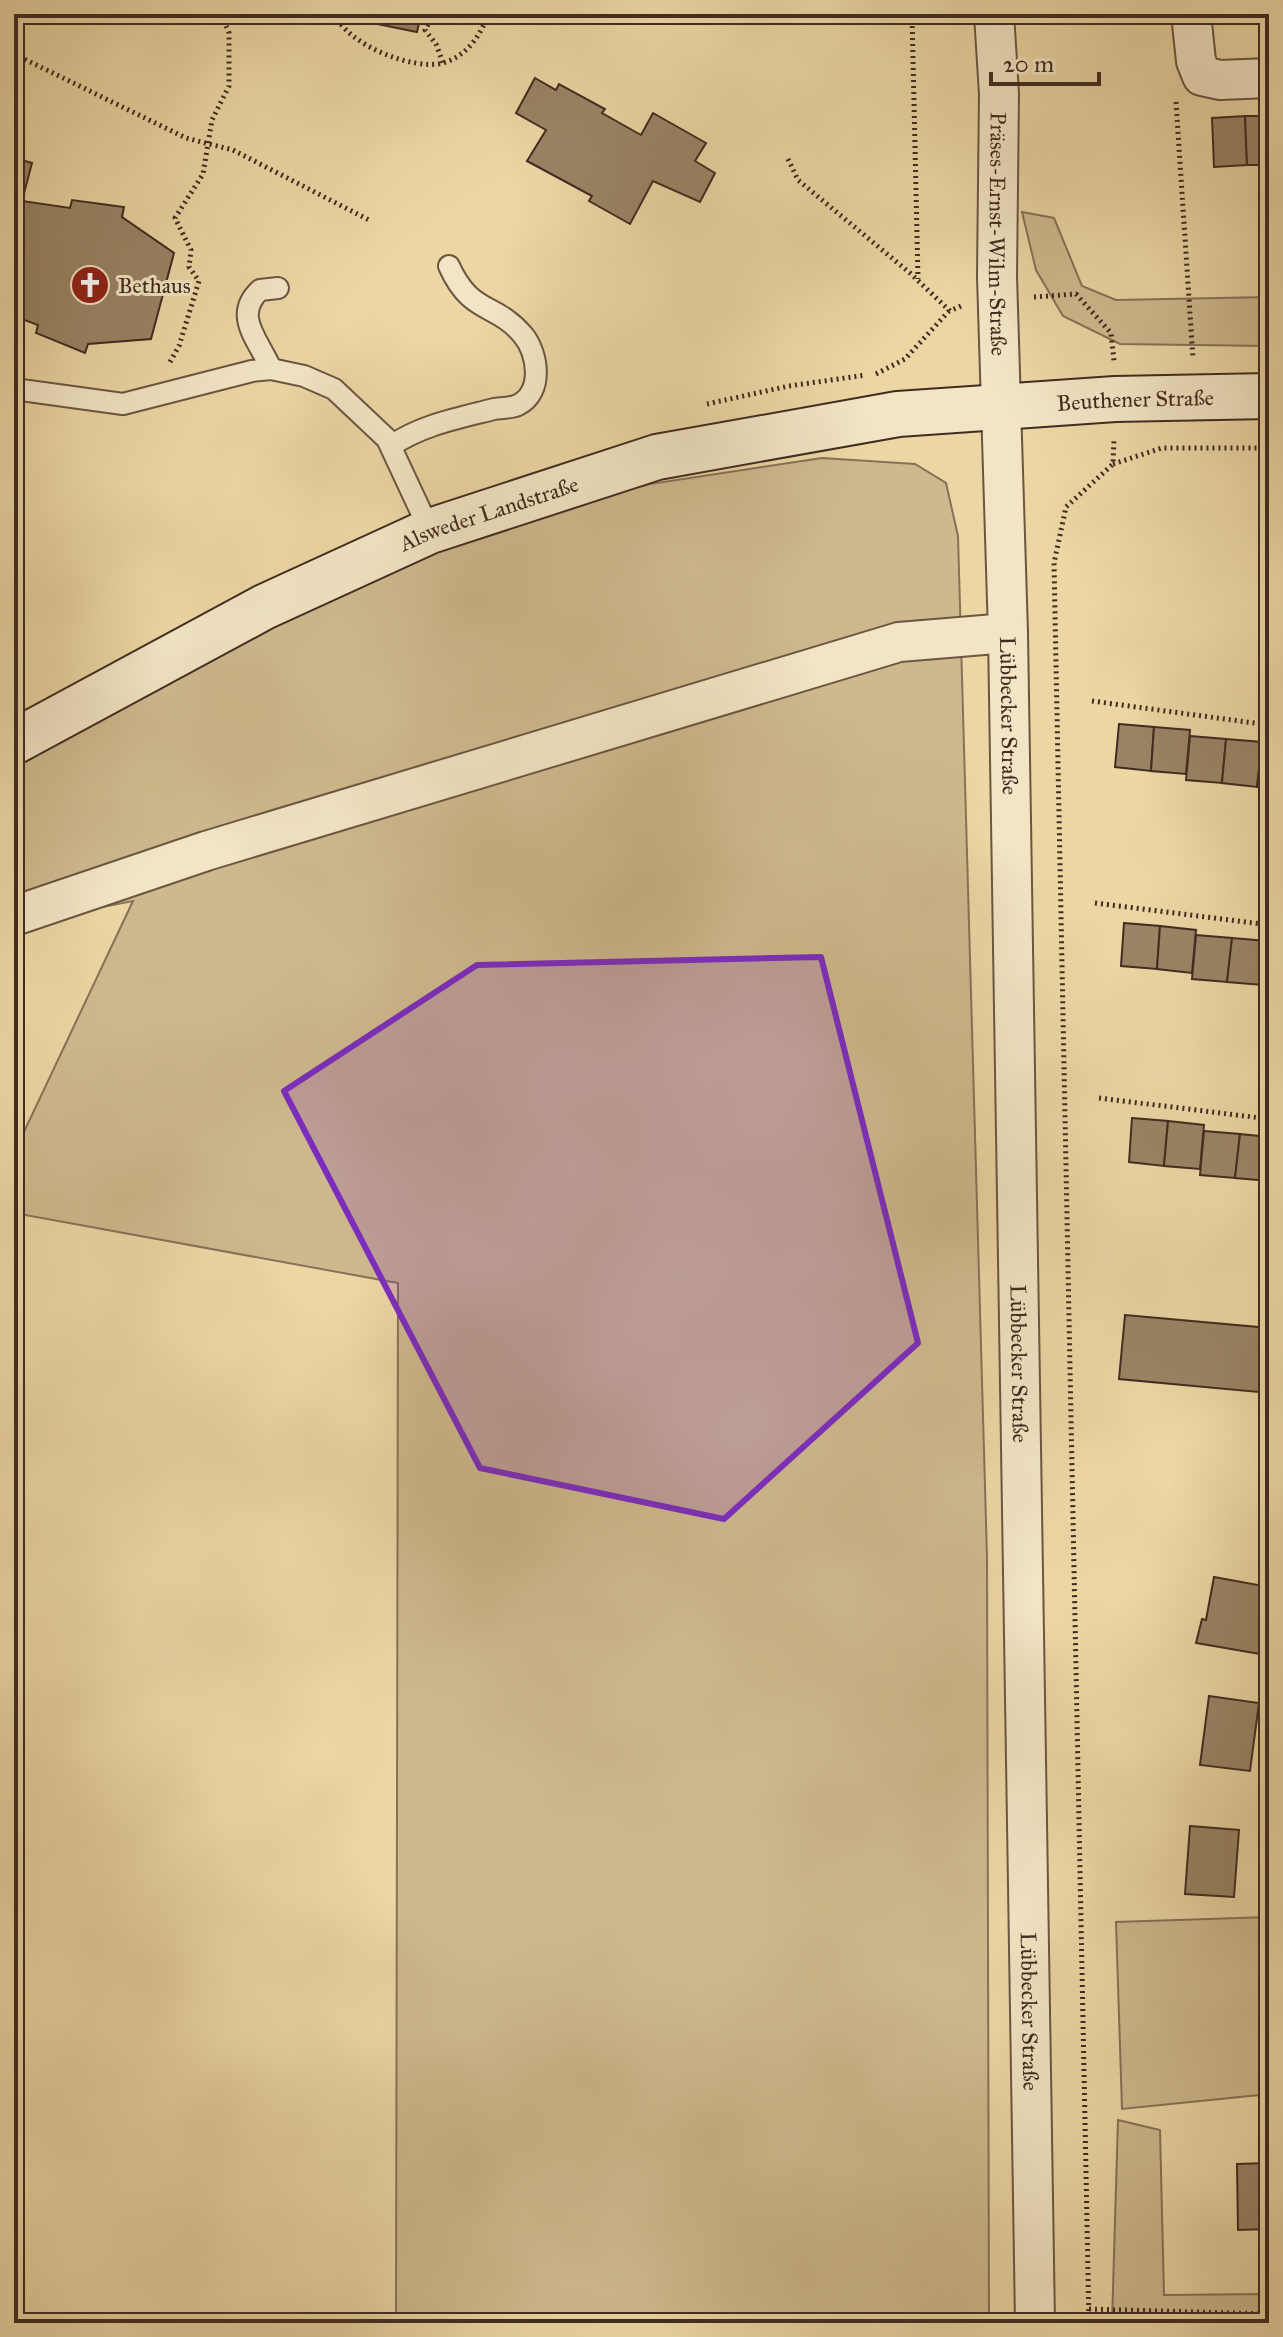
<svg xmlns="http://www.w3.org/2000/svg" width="1283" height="2337" font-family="'IM FELL Great Primer',serif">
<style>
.green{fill:#ceb98e;stroke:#877258;stroke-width:2}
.building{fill:#998465;stroke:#402c21;stroke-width:2}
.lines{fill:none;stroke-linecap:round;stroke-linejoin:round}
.lane-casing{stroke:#6b5642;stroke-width:24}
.street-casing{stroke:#6b5642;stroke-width:42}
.secondary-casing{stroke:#402c21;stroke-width:48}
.path{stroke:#402c21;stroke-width:5;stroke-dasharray:2 4;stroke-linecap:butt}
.lane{stroke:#f2e4c4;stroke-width:20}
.street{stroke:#f2e4c4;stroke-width:38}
.secondary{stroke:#f2e4c4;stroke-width:44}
.marked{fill:#7b2cbf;fill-opacity:0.2;stroke:#7b2cbf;stroke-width:6;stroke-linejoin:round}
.labels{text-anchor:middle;stroke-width:6;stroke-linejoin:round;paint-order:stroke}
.street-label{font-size:22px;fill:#402c21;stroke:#f2e4c4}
.poi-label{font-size:22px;fill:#402c21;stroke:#f2e4c4;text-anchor:start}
</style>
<rect width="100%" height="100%" fill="#ebd6a4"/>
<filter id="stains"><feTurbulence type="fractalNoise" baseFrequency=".0025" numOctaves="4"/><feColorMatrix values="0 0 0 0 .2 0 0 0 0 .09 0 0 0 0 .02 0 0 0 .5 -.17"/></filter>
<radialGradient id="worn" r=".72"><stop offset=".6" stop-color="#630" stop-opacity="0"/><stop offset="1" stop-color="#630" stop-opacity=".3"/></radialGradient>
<g class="green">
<polygon points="1022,212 1054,218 1082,286 1116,300 1269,297 1269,346 1120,344 1063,316 1036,270"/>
<polygon points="822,458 915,464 946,483 958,536 987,1557 989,2323 396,2323 398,1283 14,1213 14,1153 133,901 14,924 14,768 267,617 447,536 650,484"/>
<polygon points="1269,1917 1269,2094 1122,2109 1116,1922"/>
<polygon points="1118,2120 1160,2130 1164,2295 1269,2294 1269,2323 1112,2323"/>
</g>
<g class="building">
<polygon points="363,14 421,14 417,32 362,21"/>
<polygon points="535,78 556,90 559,84 605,109 602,113 641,135 653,113 706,143 695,161 715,173 700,202 653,181 630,224 589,201 592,196 527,161 546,130 516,113"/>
<polygon points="1245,116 1247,165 1214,167 1212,118"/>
<polygon points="1245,116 1269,116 1269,165 1247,165"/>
<polygon points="14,158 32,163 22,201 70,208 72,200 124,207 122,217 174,253 151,339 88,344 85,353 36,333 38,325 14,316"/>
<polygon points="1119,724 1154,727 1151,771 1115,767"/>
<polygon points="1154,727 1190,730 1186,774 1151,771"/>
<polygon points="1190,736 1226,739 1222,783 1186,780"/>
<polygon points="1226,739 1262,742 1257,787 1222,783"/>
<polygon points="1262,742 1269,743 1269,788 1257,787"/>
<polygon points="1124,923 1160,926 1157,969 1121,966"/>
<polygon points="1160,926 1196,930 1192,973 1157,969"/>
<polygon points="1196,935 1232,938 1227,982 1192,979"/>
<polygon points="1232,938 1267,941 1263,985 1227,982"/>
<polygon points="1267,941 1269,941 1269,986 1263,985"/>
<polygon points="1132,1118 1168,1121 1164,1166 1129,1162"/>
<polygon points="1168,1121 1204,1125 1200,1169 1164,1166"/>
<polygon points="1204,1131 1240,1134 1235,1178 1200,1175"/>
<polygon points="1240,1134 1269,1137 1269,1181 1235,1178"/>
<polygon points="1125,1315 1269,1328 1269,1393 1119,1379"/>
<polygon points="1214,1577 1269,1587 1266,1655 1196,1643 1202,1619 1206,1620"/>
<polygon points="1209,1696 1259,1703 1250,1771 1200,1765"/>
<polygon points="1190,1826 1239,1830 1234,1897 1185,1894"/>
<polygon points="1269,2163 1269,2229 1238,2230 1237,2164"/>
</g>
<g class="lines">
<g class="lane-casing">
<g id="lane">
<path d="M271,369c-12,-29 -39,-53 -11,-79l18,-2"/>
<polyline points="14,389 123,404 252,371 271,369 304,376 334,389 387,439 430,531"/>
<path d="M391,446c30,-21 68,-28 103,-37 7,-1 18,-1 24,-4 26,-13 20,-52 5,-70 -28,-33 -52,-20 -74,-69"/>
</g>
</g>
<g class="street-casing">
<g id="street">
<path id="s1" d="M994,14l5,80 -2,182 11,357 27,1690"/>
<polyline points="1191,14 1196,61 1202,76 1220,80 1269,78"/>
<polyline points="14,916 206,851 899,642 1008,633"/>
</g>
</g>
<g class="secondary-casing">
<g id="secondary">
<path id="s2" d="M14,742l250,-135 166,-76 227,-74 241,-43 217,-15 154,-3"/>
</g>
</g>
<g class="path">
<path d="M335,14c11,30 78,57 108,49 24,-7 38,-28 45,-49"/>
<polyline points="434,14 425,30 436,44 443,63"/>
<polyline points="912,14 918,279"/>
<polyline points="14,54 186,138 233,150 371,221"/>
<polyline points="1176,102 1193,359"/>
<polyline points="788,159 798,180 910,273 950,311 961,306"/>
<polyline points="1034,297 1076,294 1111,333 1114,361"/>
<polyline points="170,362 179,346 199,281 189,267 191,250 175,218 203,174 212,120 229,86 229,33 221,14"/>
<polyline points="876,374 905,359 949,311"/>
<polyline points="707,404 789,386 866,375"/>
<polyline points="1113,464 1162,448 1269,448"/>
<polyline points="1092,701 1269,725"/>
<polyline points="1095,903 1269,925"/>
<polyline points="1099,1098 1269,1119"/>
<polyline points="1089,2309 1269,2314"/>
<polyline points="1089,2323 1054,563 1066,507 1113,464 1114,439"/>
</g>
<use href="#lane" class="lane"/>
<use href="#street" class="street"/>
<use href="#secondary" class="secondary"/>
</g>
<path class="marked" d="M821,957l97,386 -194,176 -244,-51 -196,-377 193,-126z"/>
<defs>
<g id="church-disc" transform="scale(2)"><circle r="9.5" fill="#8f2418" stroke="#f2e4c4"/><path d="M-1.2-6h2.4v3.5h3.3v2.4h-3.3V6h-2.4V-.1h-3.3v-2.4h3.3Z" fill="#fff"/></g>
</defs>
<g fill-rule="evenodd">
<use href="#church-disc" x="90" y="285"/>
</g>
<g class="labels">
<g class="street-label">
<text dy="8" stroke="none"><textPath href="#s1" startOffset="220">Präses-Ernst-Wilm-Straße</textPath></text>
<text dy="8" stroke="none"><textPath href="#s2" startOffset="1188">Beuthener Straße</textPath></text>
<text dy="8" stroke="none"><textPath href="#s2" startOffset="528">Alsweder Landstraße</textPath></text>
<text dy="8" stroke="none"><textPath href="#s1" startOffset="702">Lübbecker Straße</textPath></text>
<text dy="8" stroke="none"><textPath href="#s1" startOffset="1350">Lübbecker Straße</textPath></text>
<text dy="8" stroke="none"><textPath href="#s1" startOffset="1998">Lübbecker Straße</textPath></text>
</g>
<g class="poi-label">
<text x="118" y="293">Bethaus</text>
</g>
</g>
<rect width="1283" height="2337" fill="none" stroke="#ebd6a4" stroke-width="48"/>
<rect x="16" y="16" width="1251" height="2305" fill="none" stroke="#402c21" stroke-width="4"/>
<rect x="24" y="24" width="1235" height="2289" fill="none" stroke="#402c21" stroke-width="2"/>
<path d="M991 72v12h108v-12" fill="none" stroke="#402c21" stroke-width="4"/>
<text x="1003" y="72" font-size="24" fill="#402c21" stroke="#f2e4c4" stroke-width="6" paint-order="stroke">20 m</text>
<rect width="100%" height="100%" filter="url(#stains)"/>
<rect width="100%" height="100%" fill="url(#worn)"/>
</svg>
